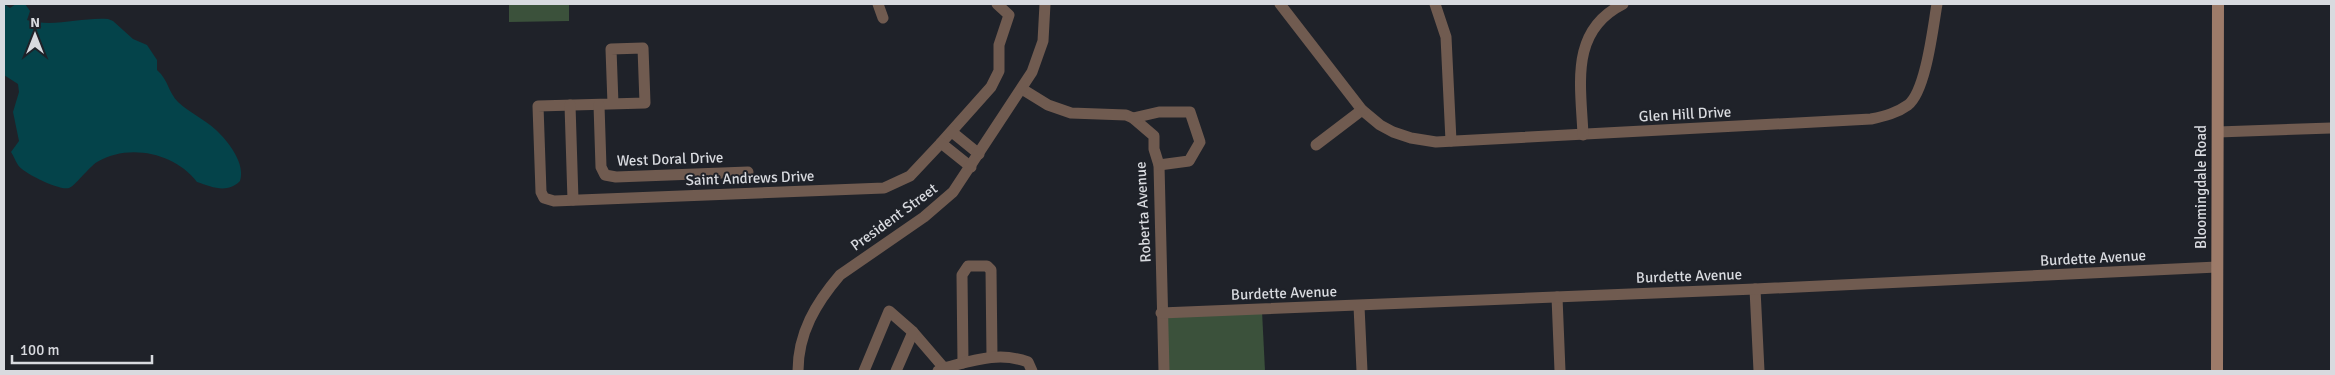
<svg xmlns="http://www.w3.org/2000/svg" width="2335" height="375" font-family="Signika,sans-serif">
<style>
.green{fill:#3b513b}
.water{fill:#04434a}
.lines{fill:none;stroke-linecap:round;stroke-linejoin:round}
.street{stroke:#705b50;stroke-width:11}
.secondary{stroke:#9d7b69;stroke-width:12}
.labels{text-anchor:middle;stroke-width:4;stroke-linejoin:round;paint-order:stroke}
.street-label{font-size:15px;fill:#d8dadf;stroke:#1f2229}
</style>
<rect width="100%" height="100%" fill="#1f2229"/>
<g class="green">
<polygon points="509,4 569,4 569,21 509,22"/>
<polygon points="1262,311 1265,371 1166,371 1164,315"/>
</g>
<path class="water" d="M4,4l6,4 6,-4h9l5,7 -3,9c26,8 54,-3 81,-1l5,2 20,18 14,6 10,15v10c12,11 11,22 21,32 12,11 26,17 38,28 12,11 30,34 24,51 -13,13 -28,6 -43,1 -22,-29 -68,-39 -100,-20 -8,5 -23,25 -28,26 -9,3 -46,-15 -51,-23 -3,-4 -4,-9 -7,-13l8,-11 -6,-29 6,-20 -1,-8 -14,-9z"/>
<g class="lines">
<g class="street">
<polyline points="878,4 883,18"/>
<path d="M1280,4l82,106 18,15 13,7 18,6 25,4 435,-23c14,-3 26,-6 37,-14 18,-14 25,-78 29,-101"/>
<polyline points="1435,4 1446,37 1451,141"/>
<polyline points="1022,89 1048,105 1071,113 1126,115 1133,118 1154,136 1154,149 1159,165 1164,371"/>
<polyline points="613,104 611,49 643,48 645,103 538,106 541,192 544,198 554,201 884,188 910,176 941,143 991,87 999,71 999,45 1009,15 997,4"/>
<polyline points="570,105 573,200"/>
<polyline points="599,105 601,167 605,175 616,177 748,172"/>
<polyline points="1133,118 1159,112 1190,112 1200,142 1189,161 1159,165"/>
<polyline points="952,132 979,154"/>
<polyline points="2218,132 2331,128"/>
<path d="M1583,135c-2,-50 -14,-104 40,-131"/>
<polyline points="941,143 971,167"/>
<polyline points="1316,145 1362,110"/>
<polyline points="1755,289 1759,371"/>
<polyline points="1557,297 1560,371"/>
<polyline points="1359,306 1362,371"/>
<polyline points="1161,313 1755,289 2217,267"/>
<polyline points="963,363 962,275 968,266 987,266 991,270 992,357"/>
<path d="M798,371c0,-38 18,-68 42,-96l84,-58 29,-25 79,-120 11,-31 2,-37"/>
<polyline points="864,371 889,311 913,332 944,368"/>
<polyline points="896,371 913,332"/>
<path d="M938,371l6,-3c28,-7 55,-17 84,-6l4,9"/>
</g>
<polyline class="secondary" points="2217,371 2218,4"/>
</g>
<g class="labels">
<g class="street-label">
<text transform="translate(1685 114) rotate(-3)" y="5">Glen Hill Drive</text>
<text transform="translate(670 159) rotate(-2)" y="5">West Doral Drive</text>
<text transform="translate(750 178) rotate(-2)" y="5">Saint Andrews Drive</text>
<text transform="translate(2201 187) rotate(-90)" y="5">Bloomingdale Road</text>
<text transform="translate(1143 212) rotate(-93)" y="5">Roberta Avenue</text>
<text transform="translate(894 217) rotate(-36)" y="5">President Street</text>
<text transform="translate(2093 258) rotate(-3)" y="5">Burdette Avenue</text>
<text transform="translate(1689 276) rotate(-2)" y="5">Burdette Avenue</text>
<text transform="translate(1284 293) rotate(-2)" y="5">Burdette Avenue</text>
</g>
</g>
<rect width="2335" height="375" fill="none" stroke="#d8dadf" stroke-width="10"/>
<g transform="translate(35 35)" stroke="#1f2229" stroke-width="4" paint-order="stroke">
<path d="M0-4L9 19L0 12L-9 19Z" fill="#d8dadf"/>
<text y="-8" font-size="14" font-weight="bold" text-anchor="middle" fill="#d8dadf">N</text>
</g>
<path d="M12 355v8h140v-8" fill="none" stroke="#d8dadf" stroke-width="2.5"/>
<text x="20" y="355" font-size="15" fill="#d8dadf" stroke="#1f2229" stroke-width="4" paint-order="stroke">100 m</text>
</svg>
